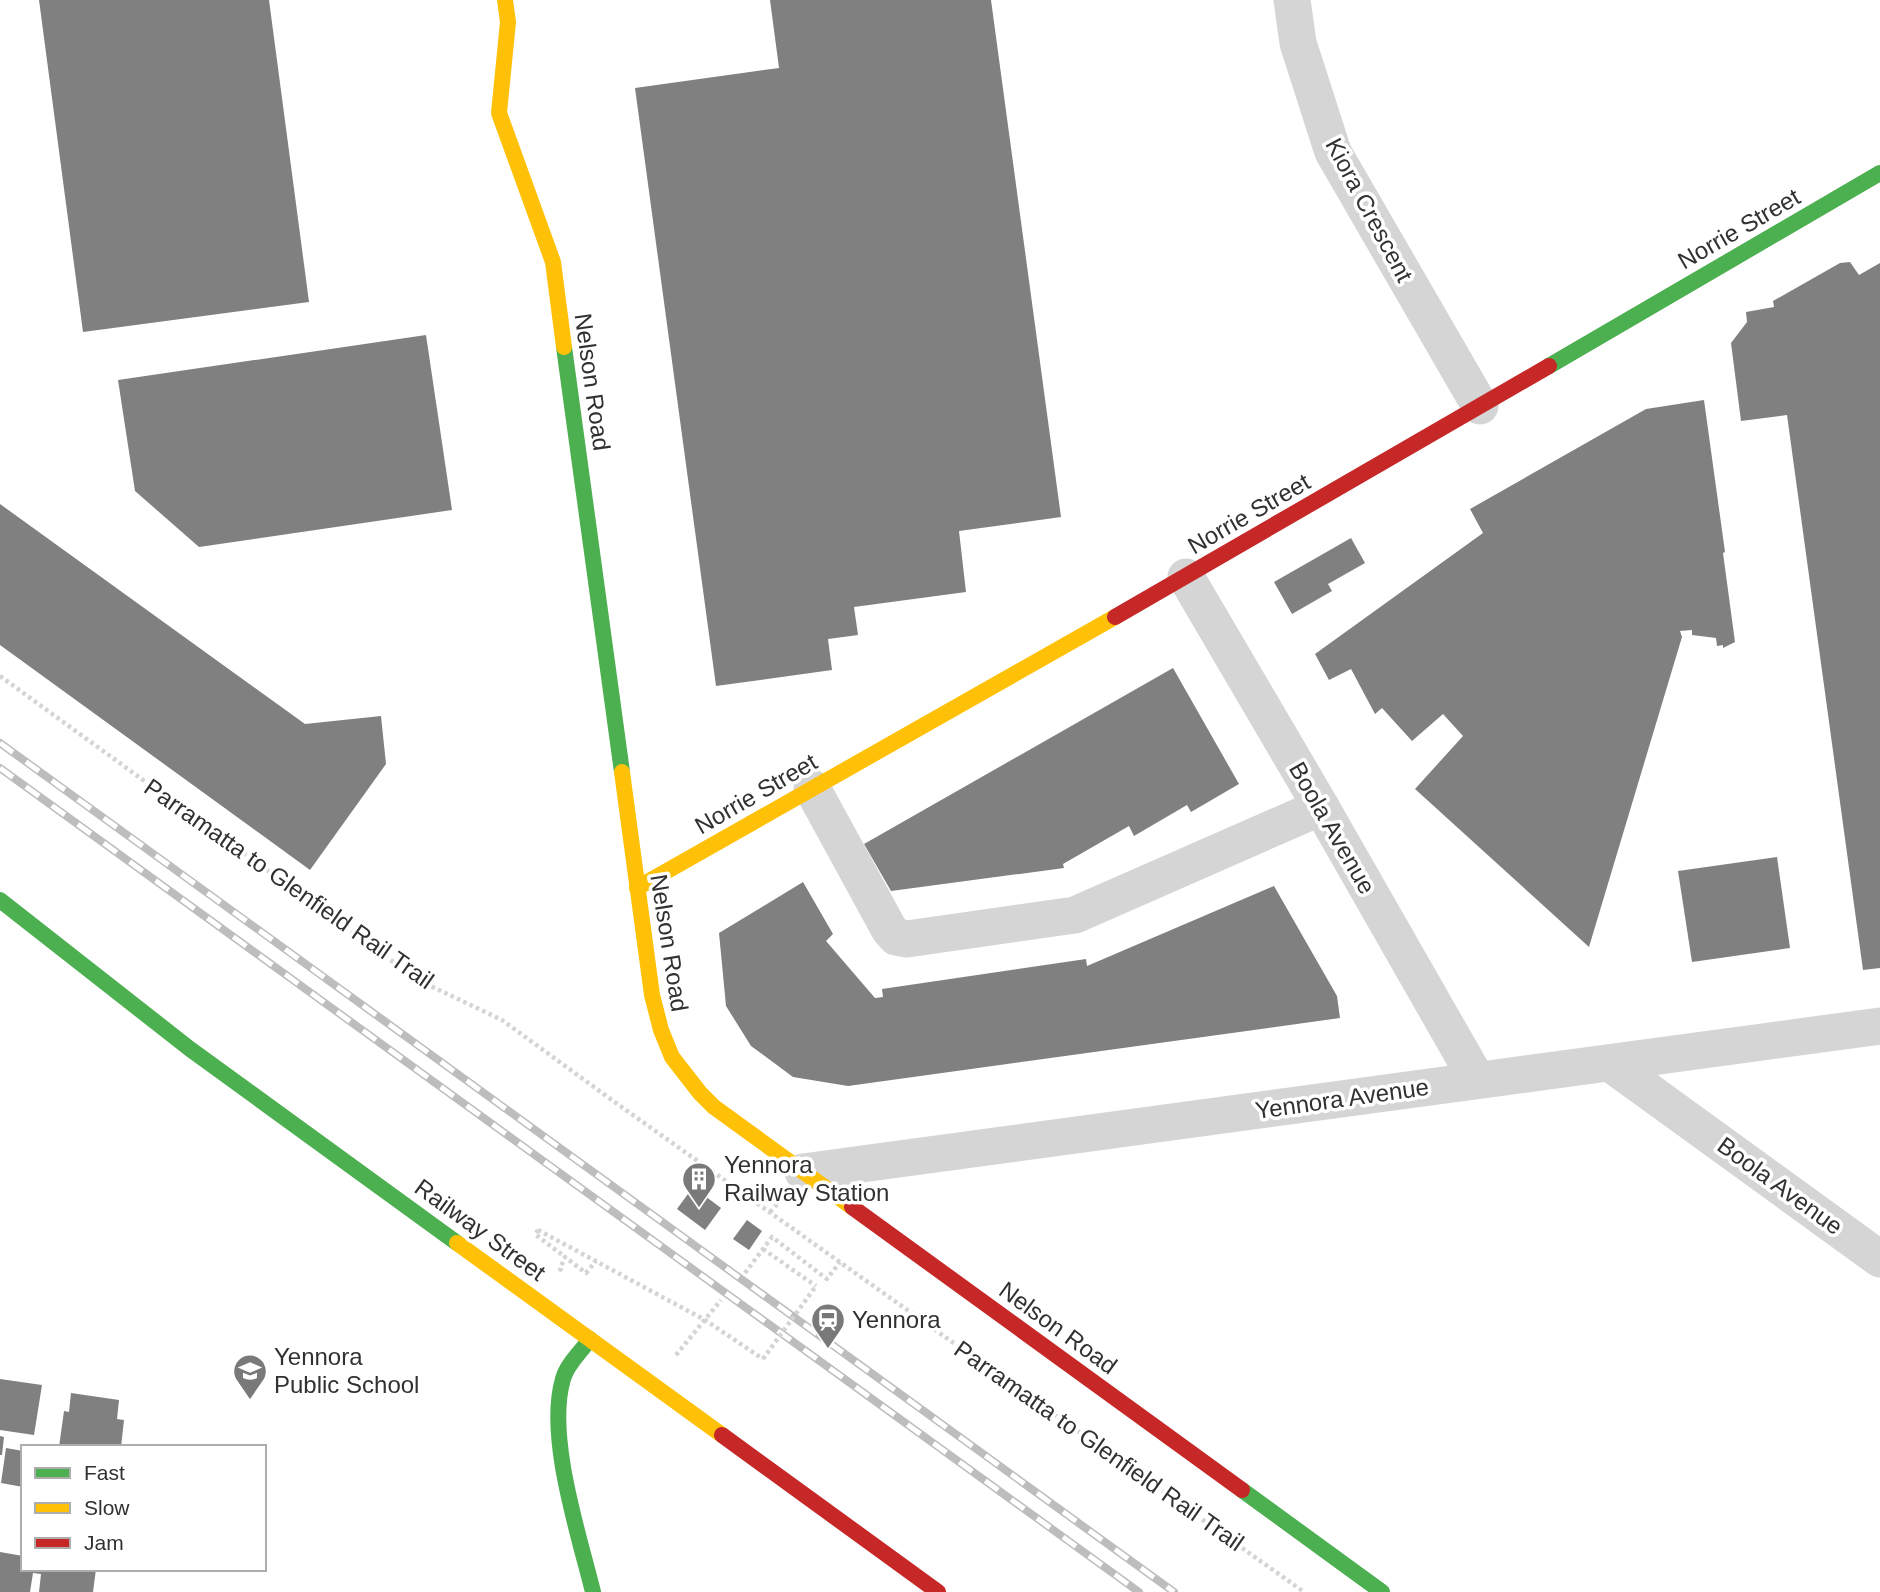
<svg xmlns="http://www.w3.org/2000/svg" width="1880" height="1592" font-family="Helvetica,sans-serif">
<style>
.building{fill:#808080}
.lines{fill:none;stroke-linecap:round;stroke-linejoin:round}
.path{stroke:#d4d4d4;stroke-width:4.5;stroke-dasharray:3.5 3.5;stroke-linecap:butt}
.street{stroke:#d5d5d5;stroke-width:37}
.fast{stroke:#4caf50;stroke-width:16}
.slow{stroke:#ffc107;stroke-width:16}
.jam{stroke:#c62828;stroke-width:16}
.rail-casing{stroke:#bdbdbd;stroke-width:8}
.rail{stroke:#fff;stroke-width:5;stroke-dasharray:16;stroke-linecap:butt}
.path-bridge{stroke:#d4d4d4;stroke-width:4.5;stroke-dasharray:3.5 3.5;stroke-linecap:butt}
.labels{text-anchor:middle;stroke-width:7;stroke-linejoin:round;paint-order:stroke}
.street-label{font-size:24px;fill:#313131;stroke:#fff}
.poi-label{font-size:24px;fill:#313131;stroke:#fff;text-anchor:start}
</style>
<rect width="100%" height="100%" fill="#fff"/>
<g class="building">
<polygon points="39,0 269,0 309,302 83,332"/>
<polygon points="770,0 991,0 1061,517 959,531 966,592 854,607 858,635 828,639 832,670 716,686 635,88 779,68"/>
<polygon points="1850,262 1859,275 1880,263 1880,968 1863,970 1787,415 1741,421 1731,343 1747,322 1746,312 1774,307 1773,301 1840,263"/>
<polygon points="426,335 452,510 199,547 135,491 118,380"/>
<polygon points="1704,400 1725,552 1723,553 1735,642 1723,648 1723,645 1717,646 1716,638 1692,635 1692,630 1680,631 1682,637 1589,947 1415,789 1463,736 1443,714 1412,741 1382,708 1375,714 1351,669 1329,680 1315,654 1483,533 1470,509 1646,409"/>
<polygon points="0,504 305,724 381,716 386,764 310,870 0,645"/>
<polygon points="1351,538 1365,563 1328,584 1332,591 1292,614 1274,582"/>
<polygon points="1173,668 1239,784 1191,812 1187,805 1134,836 1129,826 1063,864 1064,868 891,891 864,844"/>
<polygon points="1777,857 1790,948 1692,962 1678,871"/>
<polygon points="803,882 833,934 826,941 875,998 883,997 882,989 1086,959 1087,966 1274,886 1337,996 1340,1018 848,1086 793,1077 751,1046 726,1006 719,933"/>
<polygon points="693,1187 721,1208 705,1230 677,1209"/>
<polygon points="747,1220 762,1231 749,1250 733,1239"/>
<polygon points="0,1379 42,1385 34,1435 0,1430"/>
<polygon points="71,1393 119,1400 117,1419 124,1420 121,1447 59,1447 64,1411 69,1412"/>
<polygon points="0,1436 4,1437 2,1455 0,1455"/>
<polygon points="6,1448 23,1451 23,1487 1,1483"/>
<polygon points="0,1552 23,1556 23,1569 96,1569 93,1592 39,1592 41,1574 33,1573 30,1592 0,1592"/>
</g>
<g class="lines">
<g class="path">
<polyline points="0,676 418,980 502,1020 616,1103 1304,1592"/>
<polyline points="770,1212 781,1200"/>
<polyline points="538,1230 705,1320 763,1359"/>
<polyline points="538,1230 535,1234 565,1257"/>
<polyline points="763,1249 816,1286"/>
<polyline points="562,1271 560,1269 565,1257 586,1273 596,1261"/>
<polyline points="745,1273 772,1237 827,1279 840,1262"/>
<polyline points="676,1355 721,1300"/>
</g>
<g class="street">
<polyline points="1292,0 1298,43 1333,152 1480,406"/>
<polyline points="1186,577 1321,807 1477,1080"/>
<polyline points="812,788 889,929 896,937 907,939 1075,915 1321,807"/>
<polyline points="1611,1064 1880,1259"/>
<polyline points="803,1172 1880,1026"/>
</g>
<g class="fast">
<polyline points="564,347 622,772"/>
<polyline points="1549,366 1880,173"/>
<polyline points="0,900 190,1049 457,1243"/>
<path d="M590,1339c-9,13 -23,25 -27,40 -17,57 16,156 30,213"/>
<polyline points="1242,1490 1382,1592"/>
</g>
<g class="slow">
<polyline points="505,0 508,22 499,113 553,262 564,347"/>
<polyline points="622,772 652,995 661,1030 672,1057 700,1093 714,1107 852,1207"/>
<polyline points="637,888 1115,617"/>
<polyline points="457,1243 722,1435"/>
</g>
<g class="jam">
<polyline points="1115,617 1549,366"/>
<polyline points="852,1207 1242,1490"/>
<polyline points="722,1435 938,1592"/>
</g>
<g class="rail-casing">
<g id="rail">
<polyline points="0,743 1174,1592"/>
<polyline points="0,768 1139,1592"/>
</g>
</g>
<use href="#rail" class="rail"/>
<polyline class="path-bridge" points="763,1359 816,1286"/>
</g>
<defs>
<g id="building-pin" transform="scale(1.75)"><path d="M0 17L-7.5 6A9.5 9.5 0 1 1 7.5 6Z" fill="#797979" stroke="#fff"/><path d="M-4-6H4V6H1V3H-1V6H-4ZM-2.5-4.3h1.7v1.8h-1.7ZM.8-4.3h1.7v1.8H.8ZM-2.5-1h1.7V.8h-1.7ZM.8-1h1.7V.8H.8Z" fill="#fff"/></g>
<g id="station-pin" transform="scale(1.75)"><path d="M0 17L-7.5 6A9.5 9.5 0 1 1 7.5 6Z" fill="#797979" stroke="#fff"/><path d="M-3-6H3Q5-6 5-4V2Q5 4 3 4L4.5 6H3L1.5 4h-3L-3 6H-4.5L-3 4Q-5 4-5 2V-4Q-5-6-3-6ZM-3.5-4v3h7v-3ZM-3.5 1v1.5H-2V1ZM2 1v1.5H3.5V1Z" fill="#fff"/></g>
<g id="school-pin" transform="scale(1.75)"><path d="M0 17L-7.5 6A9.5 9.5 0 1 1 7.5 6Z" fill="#797979" stroke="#fff"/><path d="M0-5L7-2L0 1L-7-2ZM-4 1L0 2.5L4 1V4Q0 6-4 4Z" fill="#fff"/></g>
</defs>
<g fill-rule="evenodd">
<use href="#building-pin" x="699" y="1179"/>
<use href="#station-pin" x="828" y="1320"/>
<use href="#school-pin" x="250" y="1371"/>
</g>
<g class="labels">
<g class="street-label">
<text transform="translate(1369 210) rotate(62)" y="8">Kiora Crescent</text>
<text transform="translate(1739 229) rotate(-30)" y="8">Norrie Street</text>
<text transform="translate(592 382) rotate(82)" y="8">Nelson Road</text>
<text transform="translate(1249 514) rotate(-30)" y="8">Norrie Street</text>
<text transform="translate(756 794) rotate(-30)" y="8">Norrie Street</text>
<text transform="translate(1332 828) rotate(60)" y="8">Boola Avenue</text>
<text transform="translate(289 884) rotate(35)" y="8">Parramatta to Glenfield Rail Trail</text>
<text transform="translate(669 943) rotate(81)" y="8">Nelson Road</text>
<text transform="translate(1342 1099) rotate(-8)" y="8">Yennora Avenue</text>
<text transform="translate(1780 1186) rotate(36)" y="8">Boola Avenue</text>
<text transform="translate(480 1230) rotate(36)" y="8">Railway Street</text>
<text transform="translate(1058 1328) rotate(36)" y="8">Nelson Road</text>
<text transform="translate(1099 1446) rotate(35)" y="8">Parramatta to Glenfield Rail Trail</text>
</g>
<g class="poi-label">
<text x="724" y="1173">Yennora<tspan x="724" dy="28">Railway Station</tspan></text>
<text x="852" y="1328">Yennora</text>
<text x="274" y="1365">Yennora<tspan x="274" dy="28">Public School</tspan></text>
</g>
</g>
<rect x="21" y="1445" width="245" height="126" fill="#ffffff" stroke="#adadad" stroke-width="2"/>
<rect x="35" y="1468" width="35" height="10" fill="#4caf50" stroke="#adadad" stroke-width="2"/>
<text x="84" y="1480" font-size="21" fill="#313131">Fast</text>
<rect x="35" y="1503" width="35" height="10" fill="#ffc107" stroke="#adadad" stroke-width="2"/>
<text x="84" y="1515" font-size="21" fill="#313131">Slow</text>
<rect x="35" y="1538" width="35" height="10" fill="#c62828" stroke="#adadad" stroke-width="2"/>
<text x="84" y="1550" font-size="21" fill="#313131">Jam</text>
</svg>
